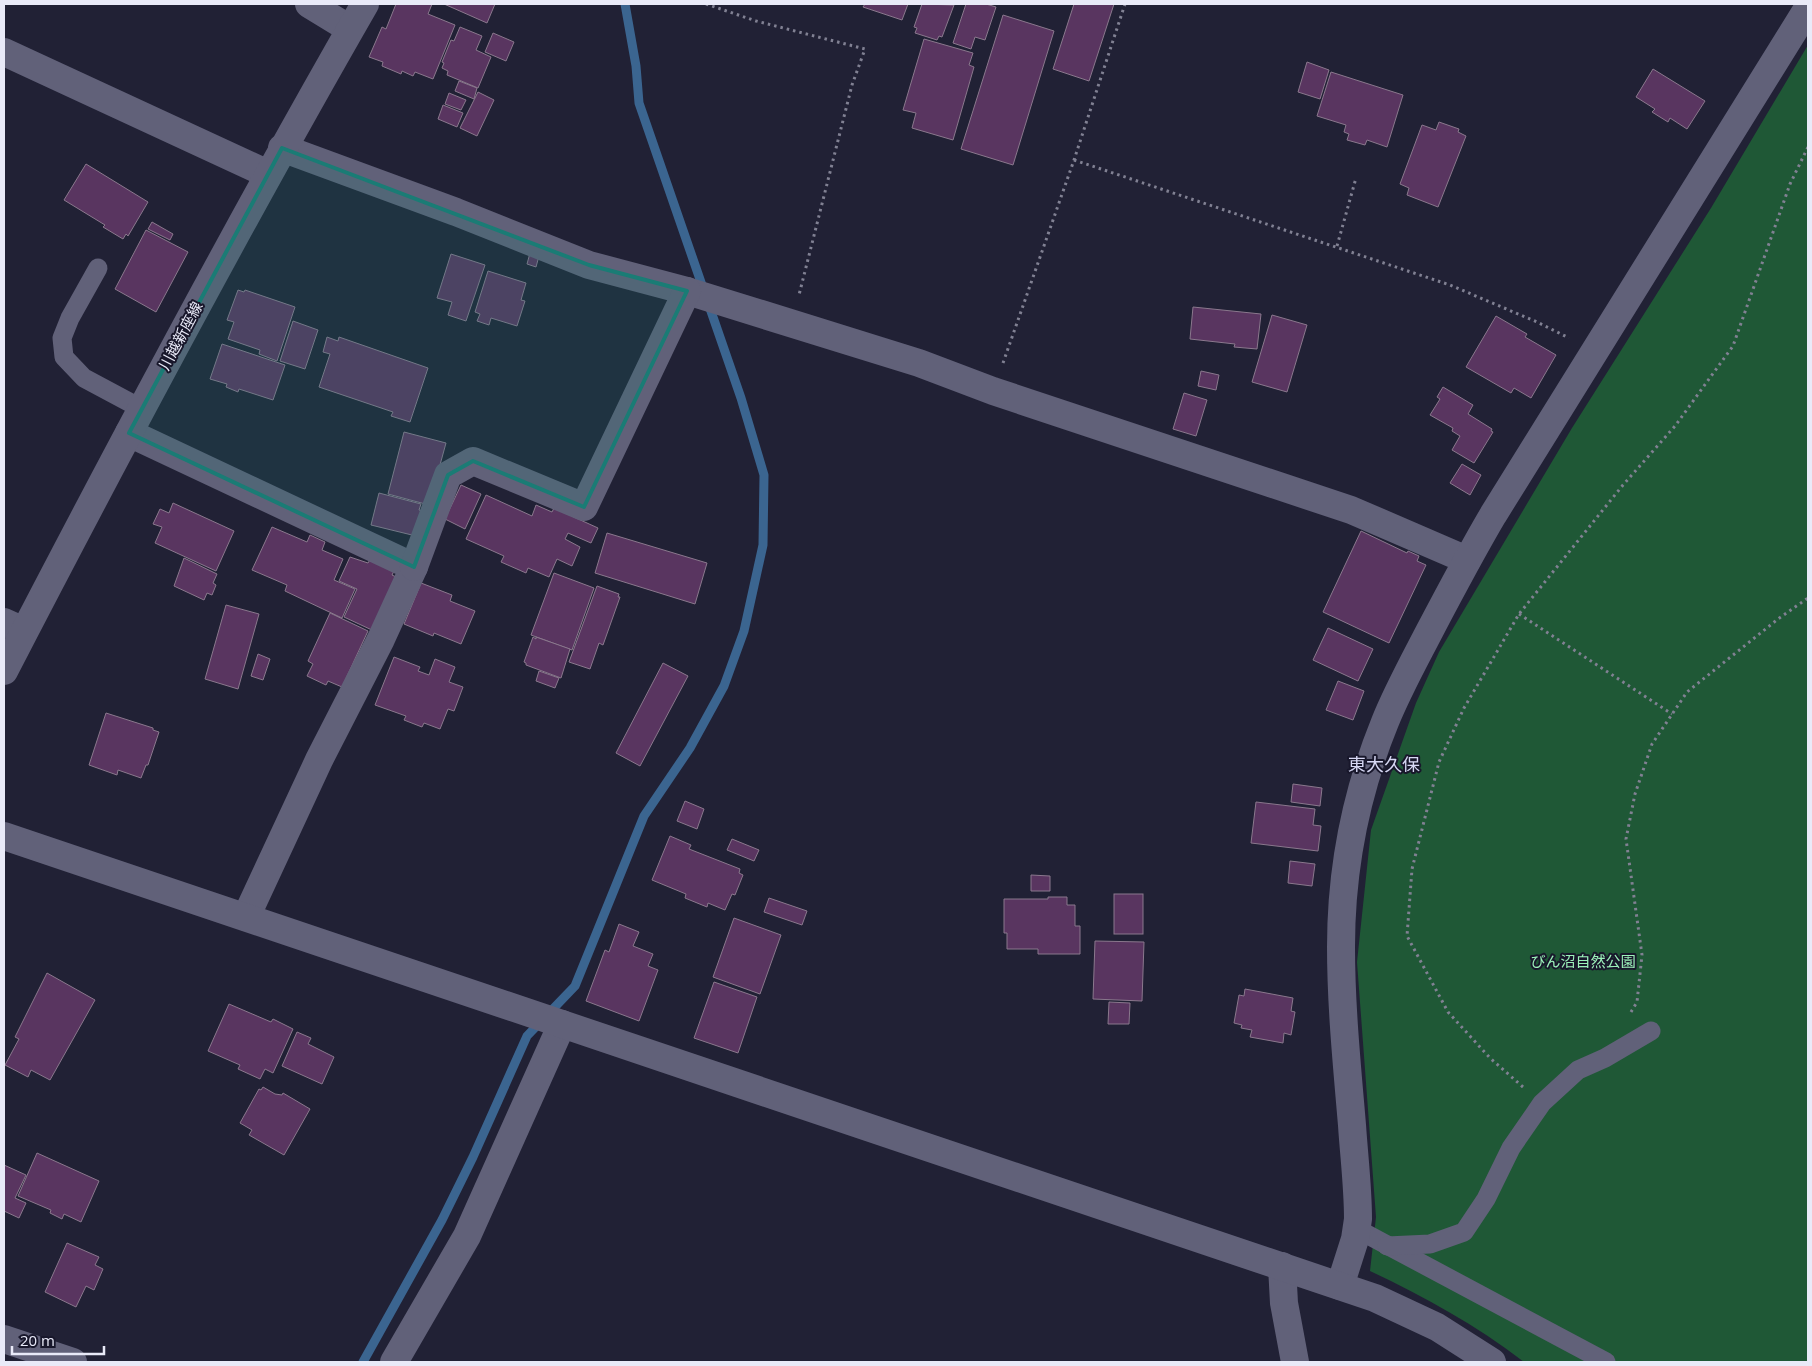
<svg xmlns="http://www.w3.org/2000/svg" width="1812" height="1366" font-family="'Open Sans','Noto Sans JP',sans-serif">
<style>
.green{fill:#1f5836}
.lines{fill:none;stroke-linecap:round;stroke-linejoin:round}
.stream{stroke:#3b6590;stroke-width:9}
.building{fill:#593560;stroke:#8a788d}
.path{stroke:#818193;stroke-width:3;stroke-dasharray:2.5 4;stroke-linecap:butt}
.lane{stroke:#616179;stroke-width:19}
.street{stroke:#616179;stroke-width:28}
.secondary{stroke:#616179;stroke-width:28}
.marked{fill:#1a7c75;fill-opacity:0.2;stroke:#1a7c75;stroke-width:4;stroke-linejoin:round}
.labels{text-anchor:middle;stroke-width:4;stroke-linejoin:round;paint-order:stroke}
.street-label{font-size:15px;fill:#e9eaf8;stroke:#18172b}
.park-label{font-size:15px;fill:#9cf2ba;stroke:#18172b}
.quarter-label{font-size:18px;fill:#d7d8f4;stroke:#18172b}
</style>
<rect width="100%" height="100%" fill="#212135"/>
<path class="green" d="M1808,45v1317h-284c-48,-37 -99,-65 -154,-91l6,-54 -19,-255 14,-132 45,-127 23,-51 133,-224 139,-220z"/>
<g class="lines">
<polyline class="stream" points="363,1362 442,1220 473,1157 527,1036 575,986 644,816 690,748 724,686 744,631 763,545 764,475 741,398 639,103 636,66 625,4"/>
</g>
<g class="building">
<polygon points="396,4 432,4 428,14 455,25 433,79 415,72 413,76 402,71 401,74 382,66 383,62 369,57 382,27 386,29"/>
<polygon points="444,4 495,4 487,23"/>
<polygon points="865,4 908,4 902,20 863,7"/>
<polygon points="922,4 954,5 942,37 939,36 937,40 915,33 917,28 914,27"/>
<polygon points="966,4 986,4 996,7 985,40 975,37 971,49 953,43"/>
<polygon points="1074,4 1114,4 1089,81 1053,69"/>
<polygon points="1003,15 1054,31 1013,165 961,149"/>
<polygon points="460,27 482,36 476,50 491,57 478,88 447,75 448,71 442,68 444,63 442,62 451,40 454,41"/>
<polygon points="493,33 514,42 506,61 485,52"/>
<polygon points="924,39 973,53 969,65 974,67 953,140 912,128 916,113 903,110"/>
<polygon points="1307,62 1329,70 1320,99 1298,92"/>
<polygon points="1653,69 1705,101 1687,129 1670,118 1668,122 1652,112 1655,109 1636,97"/>
<polygon points="1331,72 1403,95 1387,147 1367,140 1365,145 1347,140 1349,134 1344,132 1346,125 1317,116"/>
<polygon points="459,81 477,88 474,99 455,91"/>
<polygon points="478,92 494,100 477,136 460,128"/>
<polygon points="449,93 466,100 461,110 445,104"/>
<polygon points="443,105 463,113 457,127 438,119"/>
<polygon points="1439,122 1459,129 1458,132 1466,136 1438,207 1407,195 1409,188 1400,184 1422,125 1436,130"/>
<polygon points="86,164 148,202 128,236 126,234 123,239 103,227 105,225 64,200"/>
<polygon points="152,222 173,234 170,240 148,229"/>
<polygon points="146,230 188,252 156,312 115,289"/>
<polygon points="530,253 539,256 536,267 527,264"/>
<polygon points="451,254 485,265 466,321 448,315 452,302 437,298"/>
<polygon points="488,271 526,283 521,300 525,301 517,326 491,318 489,325 477,321 480,314 475,312"/>
<polygon points="238,290 244,292 245,290 295,307 277,361 259,354 260,350 228,339 234,322 227,320"/>
<polygon points="1193,307 1261,314 1257,349 1234,347 1235,344 1190,339"/>
<polygon points="1272,315 1307,325 1287,392 1252,382"/>
<polygon points="1496,316 1527,334 1525,337 1556,355 1531,398 1514,388 1511,393 1466,367"/>
<polygon points="293,321 318,330 305,369 280,361"/>
<polygon points="327,337 338,341 339,337 428,368 410,422 391,416 393,412 319,387 330,354 323,352"/>
<polygon points="222,344 285,365 273,400 239,389 238,392 226,387 227,384 210,379"/>
<polygon points="1201,371 1219,375 1216,390 1198,386"/>
<polygon points="1443,387 1473,405 1468,414 1492,429 1491,431 1493,432 1474,463 1452,450 1460,436 1452,431 1453,428 1430,415 1440,399 1437,397"/>
<polygon points="1184,393 1207,400 1196,436 1173,429"/>
<polygon points="404,432 446,443 429,505 388,494"/>
<polygon points="1462,464 1481,475 1470,495 1450,483"/>
<polygon points="461,485 481,494 465,529 445,519"/>
<polygon points="379,493 421,504 419,510 423,511 416,536 371,525"/>
<polygon points="486,495 532,516 536,505 552,512 554,508 598,528 591,543 568,533 565,539 580,547 572,566 557,559 549,577 528,568 526,573 501,562 504,556 466,539"/>
<polygon points="173,503 234,531 216,571 155,543 162,527 153,524 160,509 169,513"/>
<polygon points="272,527 307,542 310,535 325,542 322,550 343,559 334,580 355,589 342,618 285,591 287,585 252,570"/>
<polygon points="1361,531 1407,553 1408,551 1419,556 1417,561 1426,565 1389,643 1323,612"/>
<polygon points="607,533 707,563 695,604 595,573"/>
<polygon points="350,557 368,563 371,558 395,569 392,575 398,578 374,631 344,617 357,589 339,581"/>
<polygon points="184,558 217,574 213,583 216,585 212,595 207,593 204,600 174,586"/>
<polygon points="554,573 594,588 572,650 531,635"/>
<polygon points="421,583 452,595 450,601 475,611 461,644 434,633 433,636 404,624"/>
<polygon points="597,586 619,594 618,597 620,597 603,645 599,643 590,669 569,662"/>
<polygon points="226,605 259,614 238,689 205,679"/>
<polygon points="330,613 368,631 342,687 328,681 326,685 307,676 313,664 308,661"/>
<polygon points="1328,628 1373,649 1358,681 1313,660"/>
<polygon points="533,637 536,639 536,637 570,649 561,678 526,665 526,663 524,662"/>
<polygon points="258,654 270,659 263,680 251,676"/>
<polygon points="394,657 420,667 418,671 429,675 435,659 455,667 449,682 463,687 454,711 448,709 440,729 424,723 422,727 404,720 406,716 375,705"/>
<polygon points="663,663 688,676 640,766 616,753"/>
<polygon points="539,671 559,678 555,688 536,681"/>
<polygon points="1338,681 1364,691 1353,720 1326,710"/>
<polygon points="106,713 153,728 153,730 159,732 148,765 146,765 141,778 118,770 117,775 89,765"/>
<polygon points="1293,784 1322,788 1320,806 1291,802"/>
<polygon points="685,801 704,809 697,829 677,821"/>
<polygon points="1256,802 1315,809 1313,825 1321,826 1318,851 1251,843"/>
<polygon points="670,836 691,845 689,849 740,869 739,873 743,875 735,895 732,894 725,910 708,903 707,907 685,898 686,894 652,880"/>
<polygon points="732,839 759,850 754,861 727,850"/>
<polygon points="1290,861 1315,864 1312,886 1288,883"/>
<polygon points="1031,875 1050,876 1050,891 1031,891"/>
<rect x="1114" y="894" width="29" height="40"/>
<polygon points="1048,897 1067,897 1067,905 1075,905 1075,926 1080,926 1080,954 1038,954 1038,949 1007,949 1007,933 1004,933 1004,899 1048,899"/>
<polygon points="769,898 807,911 802,925 764,912"/>
<polygon points="734,918 781,935 760,994 713,977"/>
<polygon points="619,924 639,932 633,946 653,954 648,966 658,970 639,1021 586,1001 605,950 609,952"/>
<polygon points="1095,941 1144,942 1142,1001 1093,999"/>
<polygon points="47,973 95,1000 50,1080 31,1070 28,1077 5,1065 19,1039 15,1037"/>
<polygon points="714,982 757,997 738,1053 694,1038"/>
<polygon points="1245,989 1293,998 1291,1011 1295,1012 1291,1035 1284,1033 1283,1043 1250,1037 1252,1030 1241,1028 1242,1025 1234,1023 1239,995 1244,996"/>
<polygon points="1109,1002 1130,1003 1129,1024 1108,1024"/>
<polygon points="229,1004 271,1022 273,1019 293,1029 273,1073 265,1069 260,1079 238,1069 240,1065 208,1051"/>
<polygon points="297,1032 311,1038 308,1044 334,1057 322,1084 282,1066"/>
<polygon points="263,1087 275,1094 282,1095 283,1093 310,1109 284,1155 249,1135 252,1130 240,1123 259,1089 261,1090"/>
<polygon points="37,1153 99,1181 81,1222 64,1214 62,1219 50,1213 51,1210 18,1196"/>
<polygon points="4,1165 26,1175 15,1198 26,1203 19,1218 4,1211"/>
<polygon points="67,1243 99,1257 95,1265 103,1269 94,1290 86,1286 76,1307 45,1292"/>
</g>
<g class="lines">
<g class="path">
<polyline points="706,4 756,21 865,49 852,85 799,295"/>
<polyline points="1074,160 1450,285 1537,322 1569,338"/>
<polyline points="1337,246 1356,178"/>
<polyline points="1003,363 1074,160 1125,4"/>
<polyline points="1519,614 1672,714"/>
<polyline points="1631,1012 1637,1002 1642,955 1626,839 1635,794 1652,744 1687,692 1778,619 1808,598"/>
<polyline points="1523,1087 1490,1058 1448,1012 1407,936 1412,869 1439,762 1464,708 1519,614 1623,485 1675,426 1733,346 1790,184 1808,147"/>
</g>
<g class="lane">
<polyline points="98,268 70,318 62,338 64,357 84,378 142,409"/>
<polyline points="1357,1229 1606,1362"/>
<polyline points="1387,1246 1430,1244 1464,1232 1486,1199 1511,1148 1542,1103 1578,1070 1605,1058 1651,1031"/>
</g>
<g class="street">
<polyline points="309,4 350,29"/>
<polyline points="4,52 268,174"/>
<polyline points="282,148 456,212 589,265 687,291 919,363 993,391 1351,510 1467,560"/>
<polyline points="129,433 414,567 381,639 319,760 246,917"/>
<polyline points="414,567 448,475 473,461 584,507 687,291"/>
<polyline points="4,622 24,631"/>
<polyline points="1282,1266 1284,1303 1295,1362"/>
<path d="M1340,1286l15,-47 3,-20c0,-32 -4,-63 -6,-94 -5,-59 -11,-119 -11,-178 0,-76 15,-154 44,-225 12,-30 28,-59 43,-88 21,-40 42,-80 65,-119l315,-507"/>
<polyline points="4,1339 73,1362"/>
<polyline points="394,1362 467,1236 562,1024"/>
</g>
<g class="secondary">
<path d="M4,671c116,-224 235,-448 361,-667"/>
<polyline points="4,836 1375,1298 1437,1327 1492,1362"/>
</g>
</g>
<path class="marked" d="M282,148l307,117 98,26 -103,216 -111,-46 -25,14 -34,92 -285,-134z"/>
<g class="labels">
<g class="street-label">
<text transform="translate(181 336) rotate(-62)" y="5">川越新座線</text>
</g>
<g class="park-label">
<text x="1583" y="967">びん沼自然公園</text>
</g>
<g class="quarter-label">
<text x="1384" y="771">東大久保</text>
</g>
</g>
<rect width="1812" height="1366" fill="none" stroke="#e9eaf8" stroke-width="10"/>
<path d="M12 1346v8h92v-8" fill="none" stroke="#e9eaf8" stroke-width="2.5"/>
<text x="20" y="1346" font-size="15" fill="#e9eaf8" stroke="#18172b" stroke-width="4" paint-order="stroke">20 m</text>
</svg>
